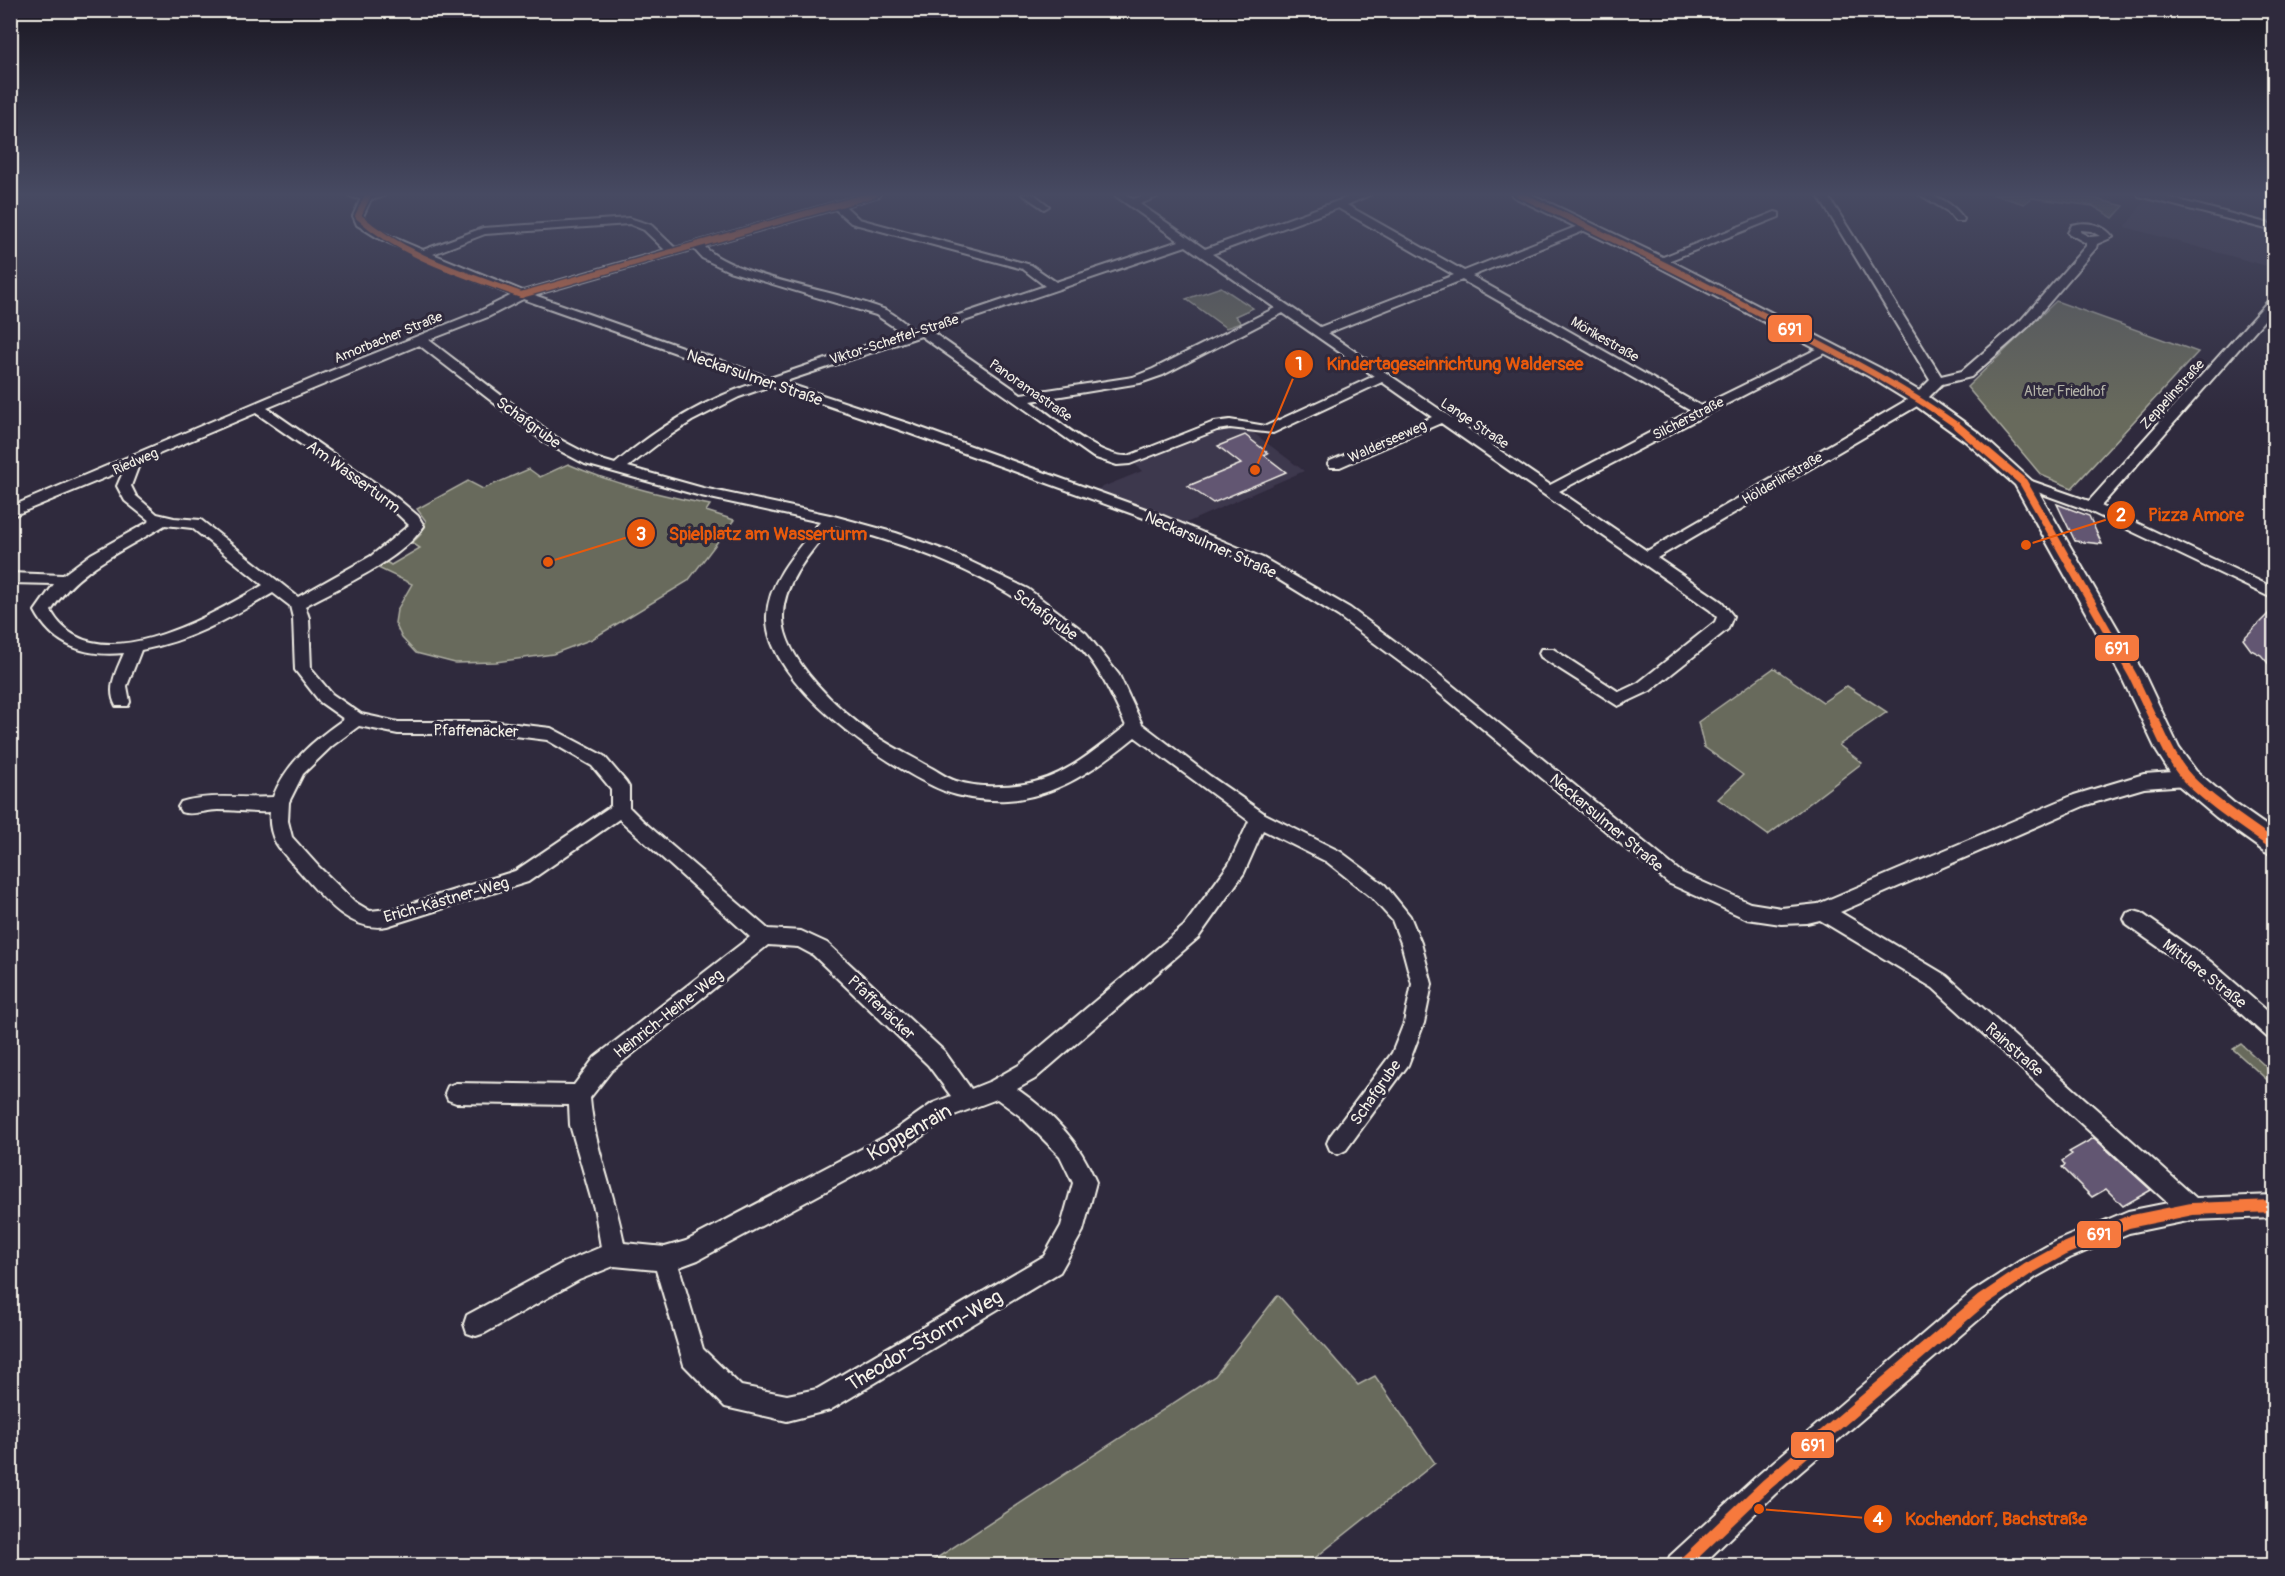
<svg xmlns="http://www.w3.org/2000/svg" width="2285" height="1576" font-family="Pangolin,sans-serif">
<style>
.built{fill:#3e374d}
.green{fill:#676a5b;stroke:#aeaea2;stroke-width:1.5}
.building{fill:#625672;stroke:#f4f1e8;stroke-width:1.5}
.lines{fill:none;stroke-linecap:round;stroke-linejoin:round}
.street-casing{stroke:#f4f1e8;stroke-width:4}
.secondary-casing{stroke:#f4f1e8;stroke-width:4}
.street{fill:#2f2a3d;fill-rule:evenodd}
.secondary{fill:#2f2a3d;fill-rule:evenodd}
.bus-1-far3-casing{stroke:#2f2a3d;stroke-width:9}
.bus-1-far2-casing{stroke:#2f2a3d;stroke-width:11}
.bus-1-far1-casing{stroke:#2f2a3d;stroke-width:14}
.bus-1-casing{stroke:#2f2a3d;stroke-width:16}
.bus-1-far3{stroke:#f6793e;stroke-width:6}
.bus-1-far2{stroke:#f6793e;stroke-width:8}
.bus-1-far1{stroke:#f6793e;stroke-width:10}
.bus-1{stroke:#f6793e;stroke-width:12}
.labels{text-anchor:middle;stroke-width:6;stroke-linejoin:round;paint-order:stroke}
.far-street-label{font-size:14px;fill:#f4f1e8;stroke:#2f2a3d}
.far-park-label{font-size:14px;fill:#b5b4a9;stroke:#2f2a3d}
.street-label{font-size:16px;fill:#f4f1e8;stroke:#2f2a3d}
.near-street-label{font-size:20px;fill:#f4f1e8;stroke:#2f2a3d}
.leader{fill:none;stroke:#e8590c;stroke-width:2}
.callout-dot{fill:#e8590c;stroke:#2f2a3d;stroke-width:2}
.mark-label{font-size:18px;text-anchor:middle;font-weight:bold;fill:#fff}
.callout-label{font-size:18px;text-anchor:middle;font-weight:bold;fill:#e8590c;stroke:#2f2a3d;stroke-width:6;stroke-linejoin:round;paint-order:stroke}
.line-badge{stroke:#2f2a3d;stroke-width:2}
.badge-label{font-size:16px;text-anchor:middle;font-weight:bold;fill:#fff}
</style>
<rect width="100%" height="100%" fill="#2f2a3d"/>
<filter id="ink" filterUnits="userSpaceOnUse"><feTurbulence type="fractalNoise" baseFrequency=".0167" numOctaves="2"/><feDisplacementMap in="SourceGraphic" scale="12" xChannelSelector="R" yChannelSelector="G"/><feConvolveMatrix kernelMatrix="1 2 1 2 8 2 1 2 1" color-interpolation-filters="sRGB"/></filter>
<g filter="url(#ink)">
<g class="built">
<polygon points="2143,194 2150,194 2149,196 2274,229 2274,268 2125,227 2148,196"/>
<polygon points="1235,425 1247,428 1304,471 1177,527 1088,493 1142,471 1135,464"/>
</g>
<g class="green">
<polygon points="1992,194 2076,194 2124,206 2113,218 2093,206 2032,198 2024,204"/>
<polygon points="1221,287 1253,308 1235,316 1241,323 1226,328 1186,299"/>
<polygon points="2056,301 2198,352 2072,488 2041,475 1967,387"/>
<path d="M568,464c45,20 93,31 142,41l-4,6 28,9 -46,61 -96,58 -39,15 -57,8 -41,1 -39,-10 -14,-15 -7,-15 2,-13 15,-26 -36,-17 7,-7 8,5 29,-17 -8,-5 9,-9 5,-13 -9,-12 51,-28 15,8 46,-20 11,8z"/>
<polygon points="1774,668 1823,702 1847,686 1887,712 1839,745 1862,763 1768,835 1718,799 1743,775 1704,747 1698,722"/>
<polygon points="2241,1044 2274,1074 2274,1086 2233,1049"/>
<polygon points="1278,1295 1358,1385 1375,1376 1435,1463 1306,1565 926,1565 1215,1376"/>
</g>
<g class="building">
<polygon points="1245,435 1268,453 1264,455 1286,472 1213,503 1188,486 1241,464 1218,446"/>
<polygon points="2057,504 2089,516 2102,544 2075,541"/>
<polygon points="2274,608 2274,670 2261,655 2251,650 2243,639"/>
<polygon points="2094,1138 2151,1190 2123,1206 2106,1189 2092,1197 2062,1167 2065,1165 2062,1161 2072,1154 2069,1152"/>
</g>
<g class="lines">
<g class="street-casing">
<g id="street">
<path d="M363,194l10,1 -10,21c7,15 45,27 60,34l60,-22 146,-10 22,7 24,23 189,-54h16l-1,2 -34,10 14,13 172,46 25,17 123,-41 -66,-47h12l8,5 17,-5h15l-25,10 65,45 152,-55h15l-25,11 117,66 119,-47h8v4l-119,48 229,130 124,-61 4,-1 6,4 -276,143 88,60 267,-155 16,-16 -113,-186h10l114,182 21,-5 59,-51 65,-74v-3l-18,-10 4,-8c15,-4 31,-1 41,12l-16,7 -1,4 -67,78 -58,51 -29,7 -18,18 -267,156 65,44 11,14 -5,13 -78,62 -32,15 -77,-49 -2,-4 2,-4h12l66,43 19,-9 77,-61 2,-5 -7,-7 -269,-187 -101,44h-10l-2,-3 2,-3 102,-44 -50,-35 -109,51 -43,-5 -13,2 -87,34 -13,1 -24,-8 -172,-121 -138,46 127,42 244,88 109,46 87,50 81,60 251,205 68,30 31,5 37,-4 256,-109 70,-21 43,-3 6,2 3,5 -3,5 -6,2 -43,3 -58,17 -246,107 107,64 249,222 78,-3v22l-82,3 -63,13 -59,25 -34,19 -46,33 -215,184 -74,72h-35l4,-10 87,-80 215,-184 48,-31 34,-19 74,-31 40,-8 -235,-215 -113,-68 -13,3 -26,1 -34,-5 -79,-36 -249,-207 -81,-60 -85,-52 -109,-46 -244,-88 -130,-44 -31,11 -47,24 -29,19 -35,27 75,21 127,27 66,18 54,19 78,37 58,44 33,42 23,49 68,52 55,38 76,38 44,33 25,31 11,27 11,41 -8,39 -16,42 -62,85 -8,4 -8,-4 -3,-7 3,-7 62,-83 12,-30 8,-39 -11,-41 -9,-23 -21,-23 -44,-35 -64,-32 -19,43 -46,65 -163,141 -18,10c37,26 62,52 79,93l-13,49 -23,41 -230,138 -43,11 -62,-14 -41,-42 -28,-95 -42,-4 -35,14 -94,53 -9,3 -9,-3 -3,-9 3,-9 96,-52 38,-16 -6,-35 -25,-87 -1,-20 -113,-2 -8,-3 -3,-7 3,-7 8,-3 118,2 21,-28 155,-120 -131,-118 -91,63 -141,44c-37,7 -65,-29 -87,-54 -8,-9 -18,-19 -24,-29 -5,-9 -7,-21 -6,-31 -18,1 -34,-2 -52,-2 -13,0 -25,6 -37,2l-3,-5 3,-5c29,-9 61,-3 92,-5 13,-34 41,-57 71,-78l-24,-17 -25,-32 -2,-52 -3,-12 -17,-13c-43,25 -82,48 -132,57l-14,36 3,16 -2,4h-12c-10,-18 1,-36 8,-53 -38,4 -71,-7 -89,-42l19,-27 -44,-1v-10l53,2 28,-21 59,-33 -25,-20 -8,-15 7,-16 -114,47v-10l318,-135 152,-61 32,-16 -39,-15 -95,-42 -21,-13 -4,-9zM1338,208l116,67 -134,52 -108,-73zM835,209l16,14 172,46 22,17 -131,44c-10,-7 -20,-17 -31,-21 -43,-18 -151,-32 -179,-63zM629,224l15,6 21,20 -142,41 -90,-37 52,-20zM2081,230l10,1 9,5 -10,1 -10,-5zM1186,246l89,62 -122,61 -20,8 -112,17 -89,-62zM694,249l8,9 27,13 147,44 27,18 -133,45 -236,-83zM1462,280l229,131 -141,74 -222,-152zM523,299l235,83c-53,17 -101,46 -143,82l-20,-6 -38,-20 -128,-98 59,-23zM1283,313l91,63 -108,50 -36,-6 -16,2 -86,34c-29,2 -74,-39 -97,-55l109,-18 23,-8zM419,345l128,99 38,20 116,32 119,26c-21,26 -52,58 -53,94 -3,66 122,153 177,175 19,7 42,10 63,9 50,-3 90,-32 128,-63l114,84 -20,43 -45,62 -165,139 -28,16 -20,8 -27,-38 -117,-108 -26,-12 -33,-2 -125,-108 -14,-14v-20l-3,-5 -22,-26 -53,-28 -52,-6h-101l-37,-8 -29,-20 -21,-25 -2,-51 -4,-12c38,-21 94,-44 119,-80l-6,-10 -20,-17 -131,-91zM256,413l132,92 21,20 -38,31 -73,41 -97,-77 -27,-2 -17,-4 -21,-18 -5,-10 9,-24zM165,525l27,3 71,57c-50,29 -170,101 -212,26 27,-43 72,-60 114,-86zM833,525c80,21 150,46 216,96 8,7 18,12 25,20 25,24 38,55 52,85 -30,23 -63,53 -102,58 -21,3 -47,4 -68,-3 -10,-3 -18,-10 -28,-15 -17,-10 -34,-18 -51,-29 -34,-23 -96,-78 -94,-122 1,-35 29,-64 50,-90zM359,726l39,8h101l48,6 45,26 19,23v17l-96,65 -118,37 -27,3 -15,-9 -36,-35 -27,-30 -4,-16 1,-19 14,-28 29,-28zM768,945l30,2 15,8 115,110 23,31 -18,7 -47,33 -200,105 -21,6 -41,-4c-9,-49 -30,-96 -34,-145l21,-27zM997,1099l23,17 40,40 13,27 -12,43 -17,30 -227,133 -30,6 -46,-9 -38,-37 -24,-82 19,-7 204,-110 47,-33z"/>
<polygon points="1022,194 1034,194 1049,206 1044,209"/>
<path d="M1919,194c19,0 34,10 45,25l-1,2h-8l-8,-10z"/>
<polygon points="2138,194 2155,194 2274,225 2274,231 2139,196"/>
<polygon points="1775,212 1779,213 1779,217 1663,263 1655,263 1653,261"/>
<polygon points="2272,300 2274,301 2274,309 2101,506 2274,588 2274,599 2087,510 2018,485 2016,482 2023,478 2089,501 2268,301"/>
<polygon points="2134,911 2141,913 2211,962 2274,1017 2274,1039 2267,1037 2197,974 2127,925 2124,919 2127,913"/>
</g>
</g>
<g class="secondary-casing">
<g id="secondary">
<path d="M347,194h40c-8,7 -32,7 -40,0z"/>
<polygon points="1511,194 1531,194 1665,258 1880,368 1926,395 1979,433 2033,482 2145,676 2179,748 2196,771 2234,803 2274,831 2274,855 2265,852 2216,817 2178,785 2157,752 2121,676 2015,485 1965,441 1912,403 1868,376 1653,264 1514,197"/>
</g>
</g>
<use href="#street" class="street"/>
<use href="#secondary" class="secondary"/>
<g class="bus-1-far3-casing">
<g id="bus-1-far3">
<path d="M1519,194c84,40 167,81 250,124 65,34 130,66 190,109"/>
<path d="M368,195l-10,21c46,41 106,58 163,79"/>
<polyline points="521,295 875,194"/>
</g>
</g>
<g class="bus-1-far2-casing">
<polyline id="bus-1-far2" points="1957,426 2023,482 2133,676 2155,723"/>
</g>
<g class="bus-1-far1-casing">
<path id="bus-1-far1" d="M2155,722c9,19 18,41 33,57 25,25 57,45 86,66"/>
</g>
<g class="bus-1-casing">
<polyline id="bus-1" points="1681,1566 1766,1485 1981,1301 2028,1269 2062,1250 2128,1222 2192,1209 2274,1206"/>
</g>
<use href="#bus-1-far3" class="bus-1-far3"/>
<use href="#bus-1-far2" class="bus-1-far2"/>
<use href="#bus-1-far1" class="bus-1-far1"/>
<use href="#bus-1" class="bus-1"/>
</g>
</g>
<linearGradient id="sky" x2="0" y2="1"><stop stop-color="#1a1722"/><stop offset="0.47" stop-color="#474a62"/><stop offset="1" stop-color="#474a62" stop-opacity="0"/></linearGradient>
<rect width="2285" height="414" fill="url(#sky)"/>
<g class="labels">
<g class="far-street-label">
<text transform="translate(388 337) rotate(-22)" y="5">Amorbacher Straße</text>
<text transform="translate(894 339) rotate(-18)" y="5">Viktor-Scheffel-Straße</text>
<text transform="translate(1605 339) rotate(30)" y="5">Mörikestraße</text>
<text transform="translate(1031 390) rotate(35)" y="5">Panoramastraße</text>
<text transform="translate(2172 394) rotate(-48)" y="5">Zeppelinstraße</text>
<text transform="translate(1688 418) rotate(-27)" y="5">Silcherstraße</text>
<text transform="translate(1475 423) rotate(34)" y="5">Lange Straße</text>
<text transform="translate(1387 441) rotate(-24)" y="5">Walderseeweg</text>
<text transform="translate(135 461) rotate(-23)" y="5">Riedweg</text>
<text transform="translate(1782 478) rotate(-30)" y="5">Hölderlinstraße</text>
</g>
<g class="far-park-label">
<text x="2065" y="396">Alter Friedhof</text>
</g>
<g class="street-label">
<text transform="translate(755 377) rotate(19)" y="6">Neckarsulmer Straße</text>
<text transform="translate(529 422) rotate(36)" y="6">Schafgrube</text>
<text transform="translate(354 476) rotate(36)" y="6">Am Wasserturm</text>
<text transform="translate(1211 544) rotate(24)" y="6">Neckarsulmer Straße</text>
<text transform="translate(1046 614) rotate(36)" y="6">Schafgrube</text>
<text transform="translate(476 730) rotate(1)" y="6">Pfaffenäcker</text>
<text transform="translate(1607 822) rotate(40)" y="6">Neckarsulmer Straße</text>
<text transform="translate(446 899) rotate(-16)" y="6">Erich-Kästner-Weg</text>
<text transform="translate(2205 973) rotate(38)" y="6">Mittlere Straße</text>
<text transform="translate(882 1007) rotate(43)" y="6">Pfaffenäcker</text>
<text transform="translate(668 1013) rotate(-38)" y="6">Heinrich-Heine-Weg</text>
<text transform="translate(2015 1049) rotate(42)" y="6">Rainstraße</text>
<text transform="translate(1375 1092) rotate(-55)" y="6">Schafgrube</text>
</g>
<g class="near-street-label">
<text transform="translate(909 1132) rotate(-30)" y="7">Koppenrain</text>
<text transform="translate(924 1340) rotate(-31)" y="7">Theodor-Storm-Weg</text>
</g>
</g>
<path class="leader" d="M1255 470L1299 364M2026 545L2121 515M548 562L641 533M1759 1509L1878 1519"/>
<g class="callout-dot">
<circle cx="1255" cy="470" r="6"/>
<circle cx="2026" cy="545" r="6"/>
<circle cx="548" cy="562" r="6"/>
<circle cx="1759" cy="1509" r="6"/>
<circle cx="1299" cy="364" r="15"/>
<circle cx="2121" cy="515" r="15"/>
<circle cx="641" cy="533" r="15"/>
<circle cx="1878" cy="1519" r="15"/>
</g>
<g class="mark-label">
<text x="1299" y="370">1</text>
<text x="2121" y="521">2</text>
<text x="641" y="540">3</text>
<text x="1878" y="1525">4</text>
</g>
<g class="callout-label">
<text x="1455" y="370">Kindertageseinrichtung Waldersee</text>
<text x="2196" y="521">Pizza Amore</text>
<text x="768" y="540">Spielplatz am Wasserturm</text>
<text x="1996" y="1525">Kochendorf, Bachstraße</text>
</g>
<g class="line-badge">
<rect x="1767" y="314" width="46" height="29" rx="6" fill="#f6793e"/>
<rect x="2094" y="634" width="46" height="28" rx="6" fill="#f6793e"/>
<rect x="2076" y="1220" width="46" height="29" rx="6" fill="#f6793e"/>
<rect x="1790" y="1431" width="45" height="28" rx="6" fill="#f6793e"/>
</g>
<g class="badge-label">
<text x="1790" y="335">691</text>
<text x="2117" y="654">691</text>
<text x="2099" y="1240">691</text>
<text x="1813" y="1451">691</text>
</g>
<rect width="2285" height="1576" fill="none" stroke="#2f2a3d" stroke-width="36"/>
<rect x="18" y="18" width="2249" height="1540" fill="none" stroke="#f4f1e8" stroke-width="2" filter="url(#ink)"/>
</svg>
